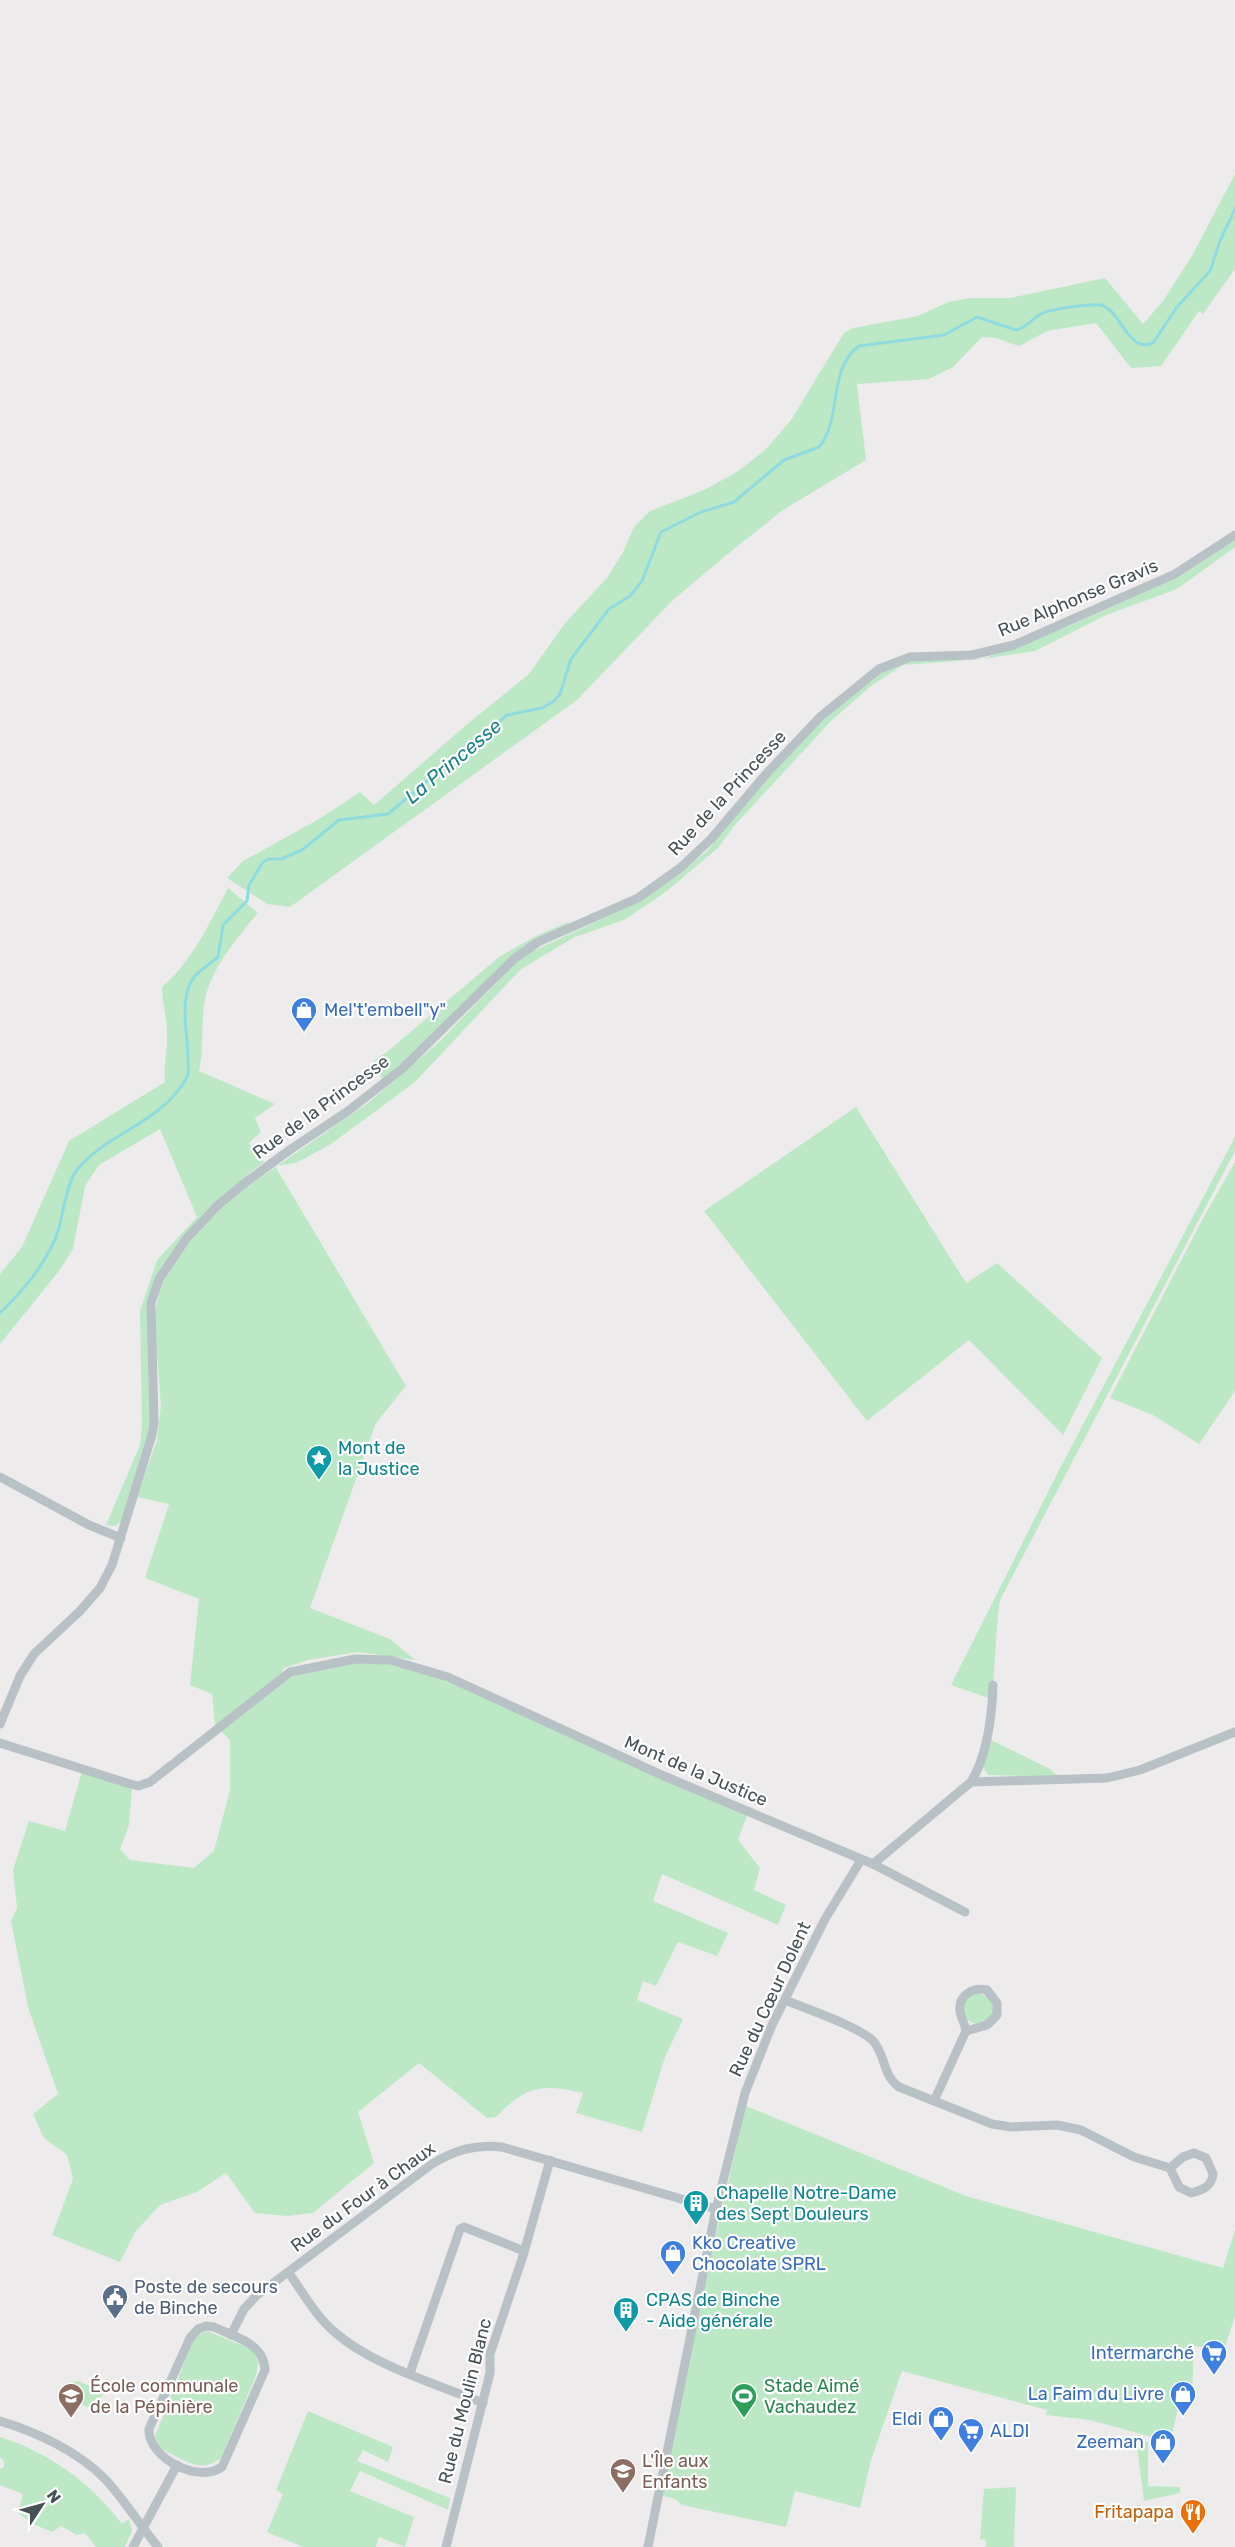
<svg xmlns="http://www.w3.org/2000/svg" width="1235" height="2547" font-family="Rubik,sans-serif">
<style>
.green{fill:#bde8c6}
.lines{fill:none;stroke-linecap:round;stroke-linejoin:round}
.stream{stroke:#8fdce0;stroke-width:3}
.minor{stroke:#b8c2c6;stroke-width:9}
.labels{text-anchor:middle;stroke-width:4.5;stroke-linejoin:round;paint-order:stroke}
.street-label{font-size:18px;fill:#465156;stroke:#fff}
.shop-label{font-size:18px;fill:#366cbe;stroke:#fff;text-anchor:end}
.culture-label{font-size:18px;fill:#0d838f;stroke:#fff;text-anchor:start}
.service-label{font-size:18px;fill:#4e5e75;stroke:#fff;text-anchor:start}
.education-label{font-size:18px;fill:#785e54;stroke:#fff;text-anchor:start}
.leisure-label{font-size:18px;fill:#27864d;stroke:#fff;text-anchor:start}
.food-label{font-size:18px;fill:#c56008;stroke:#fff;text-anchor:end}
.water-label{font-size:20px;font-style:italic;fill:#1b8286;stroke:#fff}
</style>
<rect width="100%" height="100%" fill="#eeebec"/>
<g class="green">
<polygon points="1235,174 1235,269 1203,314 1199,311 1161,366 1131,368 1096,323 1047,331 1019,346 996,338 982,337 953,367 929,379 857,384 866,460 783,510 724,557 672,601 577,700 290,907 267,904 227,878 243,861 319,819 360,792 374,805 471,721 529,674 565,623 607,578 623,552 634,527 650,511 704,490 737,472 765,450 791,420 844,333 853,328 918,316 948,302 971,298 1010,298 1105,278 1143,324 1163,301 1193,254"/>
<path d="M1235,540v7l-58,42 -71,26 -71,36 -52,8 -80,6 -32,21 -40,35 -97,105 -16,22 -51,43 -43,29 -49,17 -54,32 -106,113 -84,62 -35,19 -21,3 131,220 -30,37 -66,185 80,31 25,21 -57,-8 -50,8 -24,8 -6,12 60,-16 48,-3 38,11 68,28 255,115 -9,25 22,28 -6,22 32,15 -8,20 -116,-51 -9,27 75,32 -11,23 -39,-14 -22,44 -13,-5 -6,19 46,19 -18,38 -23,75 -66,-19 7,-20c-42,-10 -57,-7 -87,24l-9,1 -68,-55 -61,49 16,51 -61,50 -26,3 -32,-3 -29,-40 -29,19 -37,13 -25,27 -15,30 -68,-27 21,-56 -6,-24 -23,-17 -11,-24 25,-20 -30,-87 -17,-86 6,-13 -4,-38 16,-49 36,10 17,-60 50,17 -3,37 -9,24 10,11 64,8 20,-17 16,-61v-50l-15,-15 -3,-31 -22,-9 9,-86 -54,-21 24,-74 -32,-7 20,-57 4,-35 -7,-87 6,-29 12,-30 19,-24 37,-35 140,-97 71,-61 83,-86 121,-56 64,-49 48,-59 62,-66 49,-45 30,-18 31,-3 56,-1 41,-16 45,-17 112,-50z"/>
<path d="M228,888l30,25c-22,26 -49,58 -54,92 -3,22 0,45 -5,66l76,33 -20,14 6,14 -12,11 15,19c-45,33 -89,75 -110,127l-3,141 -28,90 -8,6 -9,-1 34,-80 2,-21 -2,-113 17,-51 40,-43 -37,-88 -61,36 -14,21 -12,63 -14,22 -59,73v-70l22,-27 47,-106 96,-59c-2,-16 3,-32 2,-48 0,-16 -5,-31 -5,-47 31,-27 47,-63 66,-99z"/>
<polygon points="568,922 569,924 508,959 456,1012 383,1081 373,1061 387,1052 499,957 534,937"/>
<polygon points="856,1107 966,1283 997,1263 1102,1358 1063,1435 969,1340 867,1421 704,1211"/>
<path d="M1235,1137v14l-235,449c-5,33 -4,66 -9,99l-40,-14 107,-213z"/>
<polygon points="1235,1162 1235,1391 1199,1444 1153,1415 1110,1398 1201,1222"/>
<polygon points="989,1739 1050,1769 1058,1777 988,1775 983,1767"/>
<circle cx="978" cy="2009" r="15"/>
<polygon points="746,2106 966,2196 1223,2268 1235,2230 1235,2316 1224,2350 1194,2346 1192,2397 1181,2397 1170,2442 1090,2420 1046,2415 1047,2410 902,2371 871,2460 860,2508 795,2491 786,2527 682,2505 675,2499 663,2496 708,2268"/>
<path d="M207,2331l44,18 8,13 -4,16 -33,78c-19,21 -41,2 -62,-8l-5,-12 38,-95 5,-6z"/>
<polygon points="79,2381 103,2393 94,2411 65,2395 62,2397 70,2383"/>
<polygon points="308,2411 393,2447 388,2462 363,2450 357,2461 450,2498 448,2510 360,2471 350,2491 414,2517 405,2547 379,2537 376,2547 303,2547 267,2532 283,2494 276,2490"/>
<path d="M0,2437c50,16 90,45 122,87l7,-5 3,12 -7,16h-29l-11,-14 -8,2 -16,-9 -9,6 -19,-8 -15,-11 5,-19 -23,-9v-16l4,-2v-6l-4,-4z"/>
<polygon points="1136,2439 1148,2442 1148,2486 1180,2487 1180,2493 1144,2501"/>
<polygon points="1016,2487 1014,2547 986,2547 986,2540 980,2539 984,2489"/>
</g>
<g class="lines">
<path class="stream" d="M0,1313c25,-24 49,-52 59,-85 4,-15 8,-45 17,-57 30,-38 84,-47 110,-92 4,-6 2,-14 2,-22 0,-24 -10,-58 6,-80 6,-7 17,-14 24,-20l5,-32 24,-24 2,-16 14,-23 6,-3h12l21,-9 37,-30 49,-6 49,-41 33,-23 19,-20 18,-15 35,-7 12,-7 6,-7 11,-35 38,-50 21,-13 12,-15 19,-49 40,-20 33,-10 50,-42 35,-13c24,-29 8,-78 40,-101l85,-11 33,-18 39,13c11,-2 17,-13 27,-17 9,-4 53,-11 61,-7 18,8 24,47 49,37l24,-36 33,-36 10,-30 15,-32"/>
<g class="minor">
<polyline points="0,1477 89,1525 121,1538"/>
<polyline points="0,1724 20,1676 34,1654 80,1611 100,1588 112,1565 152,1435 154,1422 151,1303 159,1279 186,1239 217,1206 242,1185 291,1149 348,1111 403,1068 514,959 538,942 638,898 680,868 711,839 767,773 820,717 879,669 910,657 972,655 1014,645 1175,574 1235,535"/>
<polyline points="0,1743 127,1783 138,1786 150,1782 290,1672 355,1659 390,1660 448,1677 664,1776 873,1864 965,1912"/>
<polyline points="971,1782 1107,1778 1140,1770 1235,1732"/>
<path d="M873,1864l98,-82c17,-28 21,-65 22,-97"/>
<path d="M785,2000c19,8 78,28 89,42 12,15 9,34 25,45l93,37 19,3 46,-2 24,5 53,27 36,11"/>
<path d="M934,2101l32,-70c-1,-7 -5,-13 -6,-20 -2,-16 13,-24 27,-21l10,13v12l-10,10 -21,6"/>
<path d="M1194,2153l12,5 7,16c-1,12 -10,16 -22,19l-12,-6 -9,-19 13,-11z"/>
<path d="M289,2273c14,20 28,45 48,61 36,31 101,51 146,69"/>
<path d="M206,2326l8,1c21,10 50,16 51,43l-43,97c-24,17 -74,-9 -73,-38l41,-91 8,-9z"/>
<path d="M231,2335l13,-26 12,-13 176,-132c23,-14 43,-20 70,-17l214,62"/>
<polyline points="410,2373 460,2229 464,2227 524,2251"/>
<path d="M0,2421c37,11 79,31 106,59 19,21 34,45 52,67"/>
<polyline points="133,2547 177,2465"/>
<polyline points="446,2547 490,2373 490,2354 523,2256 550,2160"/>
<polyline points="648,2547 716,2209 745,2093 772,2025 825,1919 861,1860"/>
</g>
</g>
<defs>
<g id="shop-pin" transform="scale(1.35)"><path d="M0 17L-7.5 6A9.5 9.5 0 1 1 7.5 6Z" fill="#3f7fe0" stroke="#fff"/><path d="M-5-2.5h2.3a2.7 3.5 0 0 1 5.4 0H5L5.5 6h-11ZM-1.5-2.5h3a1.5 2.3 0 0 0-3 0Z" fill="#fff"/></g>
<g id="sight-pin" transform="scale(1.35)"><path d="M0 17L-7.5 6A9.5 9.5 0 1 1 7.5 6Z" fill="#0f9aa8" stroke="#fff"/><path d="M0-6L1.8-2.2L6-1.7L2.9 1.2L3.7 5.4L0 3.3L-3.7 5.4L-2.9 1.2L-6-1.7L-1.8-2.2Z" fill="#fff"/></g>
<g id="building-pin" transform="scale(1.35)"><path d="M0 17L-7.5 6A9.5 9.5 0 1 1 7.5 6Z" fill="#0f9aa8" stroke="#fff"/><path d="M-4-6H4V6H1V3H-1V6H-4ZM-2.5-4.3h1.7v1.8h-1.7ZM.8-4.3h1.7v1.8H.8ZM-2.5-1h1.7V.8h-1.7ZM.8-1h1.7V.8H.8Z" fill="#fff"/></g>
<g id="civic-pin" transform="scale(1.35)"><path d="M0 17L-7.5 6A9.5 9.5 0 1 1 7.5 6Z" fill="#5c6f8a" stroke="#fff"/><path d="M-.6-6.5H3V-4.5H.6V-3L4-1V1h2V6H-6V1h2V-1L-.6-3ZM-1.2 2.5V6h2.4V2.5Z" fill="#fff"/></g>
<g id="supermarket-pin" transform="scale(1.35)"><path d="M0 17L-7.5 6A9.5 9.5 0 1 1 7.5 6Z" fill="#3f7fe0" stroke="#fff"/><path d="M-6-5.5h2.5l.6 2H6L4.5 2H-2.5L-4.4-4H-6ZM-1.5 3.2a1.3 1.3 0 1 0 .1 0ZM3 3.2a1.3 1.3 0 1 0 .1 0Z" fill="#fff"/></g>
<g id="school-pin" transform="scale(1.35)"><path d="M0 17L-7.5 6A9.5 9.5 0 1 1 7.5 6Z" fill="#8d6e63" stroke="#fff"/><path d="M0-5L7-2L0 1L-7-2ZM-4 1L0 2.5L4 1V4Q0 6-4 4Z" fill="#fff"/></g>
<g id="stadium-pin" transform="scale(1.35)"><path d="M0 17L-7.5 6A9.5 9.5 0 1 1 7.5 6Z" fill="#2e9e5b" stroke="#fff"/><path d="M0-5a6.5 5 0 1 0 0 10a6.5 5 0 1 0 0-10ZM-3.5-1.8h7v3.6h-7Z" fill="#fff"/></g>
<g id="restaurant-pin" transform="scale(1.35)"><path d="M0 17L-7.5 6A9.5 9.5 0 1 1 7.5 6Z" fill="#e8710a" stroke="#fff"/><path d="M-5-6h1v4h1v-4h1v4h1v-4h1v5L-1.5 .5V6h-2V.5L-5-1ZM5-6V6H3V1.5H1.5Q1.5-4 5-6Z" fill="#fff"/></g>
</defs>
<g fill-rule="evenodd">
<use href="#shop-pin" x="304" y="1010"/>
<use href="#sight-pin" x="319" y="1458"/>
<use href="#building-pin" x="696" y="2203"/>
<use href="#shop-pin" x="673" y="2253"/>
<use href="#civic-pin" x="115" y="2297"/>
<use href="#building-pin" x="626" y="2310"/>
<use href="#supermarket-pin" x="1214" y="2353"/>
<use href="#shop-pin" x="1183" y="2394"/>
<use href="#school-pin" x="71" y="2396"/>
<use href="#stadium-pin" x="744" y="2396"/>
<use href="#shop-pin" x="941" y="2419"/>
<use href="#supermarket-pin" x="971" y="2431"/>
<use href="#shop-pin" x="1163" y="2442"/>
<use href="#school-pin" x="623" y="2471"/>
<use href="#restaurant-pin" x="1193" y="2512"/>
</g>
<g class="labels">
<g class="street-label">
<text transform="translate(1078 598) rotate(-23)" y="6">Rue Alphonse Gravis</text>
<text transform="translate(727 793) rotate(-47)" y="6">Rue de la Princesse</text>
<text transform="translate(321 1107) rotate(-36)" y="6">Rue de la Princesse</text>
<text transform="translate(696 1771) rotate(23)" y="6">Mont de la Justice</text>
<text transform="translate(770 1999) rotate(-65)" y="6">Rue du Cœur Dolent</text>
<text transform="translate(363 2197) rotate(-36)" y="6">Rue du Four à Chaux</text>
<text transform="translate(465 2401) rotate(-76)" y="6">Rue du Moulin Blanc</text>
</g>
<g class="shop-label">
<text x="324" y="1016" text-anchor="start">Mel't'embell"y"</text>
<text x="692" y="2249" text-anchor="start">Kko Creative<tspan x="692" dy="21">Chocolate SPRL</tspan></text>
<text x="1194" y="2359">Intermarché</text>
<text x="1164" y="2400">La Faim du Livre</text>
<text x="922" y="2425">Eldi</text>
<text x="990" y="2437" text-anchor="start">ALDI</text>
<text x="1144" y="2448">Zeeman</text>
</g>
<g class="culture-label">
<text x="338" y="1454">Mont de<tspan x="338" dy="21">la Justice</tspan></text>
<text x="716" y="2199">Chapelle Notre-Dame<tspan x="716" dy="21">des Sept Douleurs</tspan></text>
<text x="646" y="2306">CPAS de Binche<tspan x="646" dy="21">- Aide générale</tspan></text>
</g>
<g class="service-label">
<text x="134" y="2293">Poste de secours<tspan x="134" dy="21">de Binche</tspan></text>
</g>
<g class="education-label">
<text x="90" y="2392">École communale<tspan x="90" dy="21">de la Pépinière</tspan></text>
<text x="642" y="2467">L'Île aux<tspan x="642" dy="21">Enfants</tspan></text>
</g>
<g class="leisure-label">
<text x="764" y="2392">Stade Aimé<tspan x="764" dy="21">Vachaudez</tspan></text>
</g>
<g class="food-label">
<text x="1174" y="2518">Fritapapa</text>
</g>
<g class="water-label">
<text transform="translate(453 761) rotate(-40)" y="7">La Princesse</text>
</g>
</g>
<g transform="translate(42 2505) rotate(54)" stroke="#ffffff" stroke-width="4.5" paint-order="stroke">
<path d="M0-4.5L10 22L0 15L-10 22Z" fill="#465156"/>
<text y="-9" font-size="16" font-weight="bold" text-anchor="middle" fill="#465156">N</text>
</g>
</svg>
